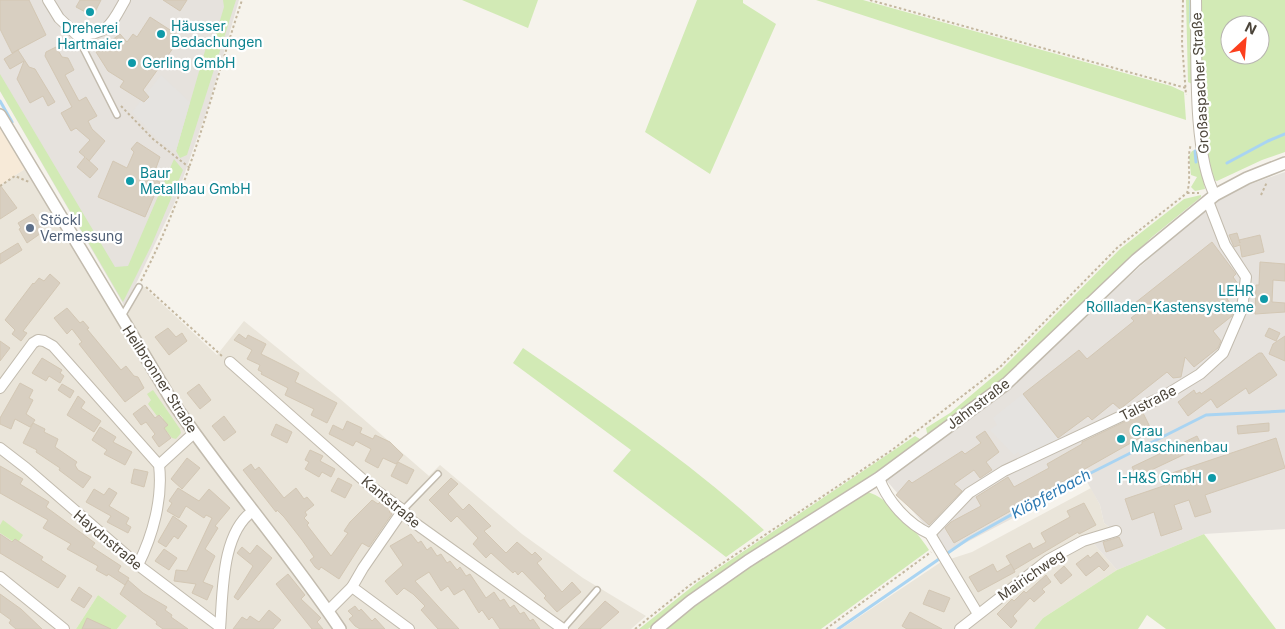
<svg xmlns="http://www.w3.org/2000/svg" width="1285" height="629" font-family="Inter,sans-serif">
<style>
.residential{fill:#eae5da}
.commercial{fill:#f7ead8}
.industrial{fill:#e6e2dd}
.green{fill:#d2eab5;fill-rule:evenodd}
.parking{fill:#e5e3e0}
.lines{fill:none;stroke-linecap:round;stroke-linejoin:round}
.stream{stroke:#a9d4f2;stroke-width:3}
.building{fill:#d8cfc1;stroke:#d3c7b4}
.service-casing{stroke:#c2bbae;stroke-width:8}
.minor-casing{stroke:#c2bbae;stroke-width:12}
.tertiary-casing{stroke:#c2bbae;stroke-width:14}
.path{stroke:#c4b79f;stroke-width:2;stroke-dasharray:2.5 2.5;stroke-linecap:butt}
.service{stroke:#fff;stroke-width:5}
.minor{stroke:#fff;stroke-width:10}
.tertiary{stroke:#fff;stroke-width:11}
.culture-dot{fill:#0f9aa8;stroke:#fff;stroke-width:2}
.service-dot{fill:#5c6f8a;stroke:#fff;stroke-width:2}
.labels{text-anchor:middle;stroke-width:4.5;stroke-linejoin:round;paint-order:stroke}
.culture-label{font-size:14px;fill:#0d838f;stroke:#fff;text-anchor:start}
.street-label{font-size:14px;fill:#4b4439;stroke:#fff}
.service-label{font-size:14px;fill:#4e5e75;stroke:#fff;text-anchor:start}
.water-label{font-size:15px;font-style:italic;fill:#2e7ab2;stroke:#fff}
</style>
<rect width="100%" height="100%" fill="#f6f3ec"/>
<g class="residential">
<polygon points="25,169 121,327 143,286 217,355 244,321 338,397 429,476 440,465 522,534 583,578 646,616 631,629 117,629 127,616 98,595 76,629 0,629 0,185"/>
<polygon points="1091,488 1100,505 1104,523 1118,535 1093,543 1117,570 1043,618 1034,629 841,629 941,562 972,552"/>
</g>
<polygon class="commercial" points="0,123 25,169 0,185"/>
<g class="industrial">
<polygon points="0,0 239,0 209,104 174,204 125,307 0,91"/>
<polygon points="1285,172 1285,529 1204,534 1117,570 1093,543 1118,534 1104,523 1100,505 1086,480 944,554 929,530 886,480 1013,385 1114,290 1220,195"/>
</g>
<g class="green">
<polygon points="236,0 187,155 180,158 176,151 207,44 213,44 224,7 223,0"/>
<polygon points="462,0 538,0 528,28"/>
<polygon points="697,0 743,0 743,3 776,24 710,174 645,132"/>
<polygon points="816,0 863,0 1171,86 1184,92 1186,120"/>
<polygon points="1186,0 1193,0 1192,84 1188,82"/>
<path d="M1200,0h85v152l-23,8 -45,21 -3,-1c-8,-17 -9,-35 -10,-53 -4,-42 -4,-84 -4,-127zM1230,25h30v30h-30z"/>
<polygon points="0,74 115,267 128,266 174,159 183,170 152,244 123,302 0,91"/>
<polygon points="1196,150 1199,152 1205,189 1195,191 1191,187 1197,177 1191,175 1189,156 1192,151"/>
<polygon points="1201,195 1201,197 1152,237 1009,374 929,435 927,433 926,428 950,413 1001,370 1120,249 1184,199"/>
<path d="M523,348c83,57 167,114 241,182l-38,27 -113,-86 18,-21 -118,-87z"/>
<polygon points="153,390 180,429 181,433 176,439 172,438 161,424 163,418 160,415 157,416 148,404 151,400 147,394"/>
<polygon points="915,436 920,439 920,444 713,578 648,629 639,629 698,582"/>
<path d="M865,492c19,0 53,41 64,58l-108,79h-156c62,-52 132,-93 200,-137z"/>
<polygon points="3,520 23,535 17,544 0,533 0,525"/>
<polygon points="1204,534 1276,629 1166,629 1147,615 1138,629 1034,629 1043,618 1117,570"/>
<polygon points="98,595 127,616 117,629 76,629"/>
</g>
<g class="parking">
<polygon points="161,75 190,102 176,151 170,149 159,141 132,112"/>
<polygon points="1023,394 1059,439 1021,456 1018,452 1014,455 990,430 997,425 993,418"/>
</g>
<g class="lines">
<g class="stream">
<polyline points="1191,0 1191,24"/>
<polyline points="0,101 12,122"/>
<polyline points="1195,151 1196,162"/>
<polyline points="1227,163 1268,141 1285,134"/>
<polyline points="838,629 968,539 1045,496 1206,415 1285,411"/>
</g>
</g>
<g class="building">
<polygon points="0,0 29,0 46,35 12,53 0,29"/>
<polygon points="80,0 101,0 93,16 76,7"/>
<polygon points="163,0 187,0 180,11"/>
<polygon points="150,17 181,37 143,90 149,97 144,102 120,87 124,81 108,71 96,52 120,34 127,42 133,34 137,37"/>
<polygon points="56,47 62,57 68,58 74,70 65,75 79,101 86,97 97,116 88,121 92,129 105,141 89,161 86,158 98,169 90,178 77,167 85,157 79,152 90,140 76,128 71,131 61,113 72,107 45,56 46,52"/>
<polygon points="18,50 29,67 35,69 55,102 48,106 43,96 30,103 17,79 24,61 10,69 4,59"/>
<polygon points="137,142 160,157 152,179 160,182 145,217 98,197 113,161 127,168 134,152 131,149"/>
<polygon points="0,185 17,208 0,219"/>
<polygon points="33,214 44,231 27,243 19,229 21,228 18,223"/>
<polygon points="1237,233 1240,243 1239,240 1260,235 1264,252 1242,257 1240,245 1234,247 1229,235"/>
<polygon points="1212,242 1236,274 1233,277 1238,284 1235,287 1237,290 1227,299 1235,309 1232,316 1213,331 1221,341 1218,348 1194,367 1185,357 1181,377 1173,378 1167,372 1120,409 1113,403 1092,420 1088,416 1058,438 1023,394 1079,350 1087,359 1134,321 1131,318 1136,314 1130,307"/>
<polygon points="18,243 22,250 0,264 0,254"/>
<polygon points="1260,262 1285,264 1285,281 1273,280 1272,302 1285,303 1285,312 1255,314 1256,285 1259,285"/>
<polygon points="50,274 60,283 23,331 27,333 21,341 12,334 15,330 5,320 33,283 34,284 39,278 44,281"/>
<polygon points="67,308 80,323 83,321 89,328 87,329 121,370 126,366 134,376 138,377 144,388 125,402 79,344 82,342 72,329 67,334 54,318"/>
<polygon points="168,328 176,337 182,333 187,341 169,355 155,337"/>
<polygon points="1269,328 1280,333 1276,341 1265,336"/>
<polygon points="239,334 246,339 248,335 266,344 261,354 299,373 295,382 337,403 327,423 311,415 314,409 285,395 288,388 261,374 262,372 258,370 260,365 247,359 252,350 234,340"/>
<polygon points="1285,336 1285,361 1269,354 1273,344"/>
<polygon points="0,341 10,348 0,361"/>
<polygon points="1259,353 1262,353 1277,375 1249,394 1246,388 1217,408 1211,399 1188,416 1178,402 1194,390 1196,394 1200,392 1201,394"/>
<polygon points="42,358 62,370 60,373 64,376 60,383 49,376 46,381 32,373"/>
<polygon points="20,383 33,390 29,398 33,400 26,414 35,420 30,427 15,419 11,429 0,424 0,418"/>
<polygon points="62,384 74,391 70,398 58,390"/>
<polygon points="199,384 211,400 200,409 187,393"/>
<polygon points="78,396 85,402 81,408 101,421 94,432 67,415"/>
<polygon points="145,405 155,418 159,415 168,425 164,428 171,438 159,447 152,437 155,434 146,422 141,425 133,414"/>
<polygon points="1143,413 1152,431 954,543 945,528 951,522 981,506 976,497 1008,477 1014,487 1049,468 1047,464 1082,444 1082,442"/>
<polygon points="224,416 236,432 224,441 212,426"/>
<polygon points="347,421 362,428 360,433 373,439 375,435 390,442 403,455 396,464 383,458 378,468 365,461 371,449 356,441 353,446 329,434 333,425 343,430"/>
<polygon points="33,423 45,429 44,432 58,439 55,447 77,462 75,465 78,470 91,477 83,488 59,470 60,468 36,452 37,450 23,443"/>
<polygon points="1269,423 1269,431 1238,434 1237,426"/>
<polygon points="276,424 292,432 287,443 271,435"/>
<polygon points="100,427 116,437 113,442 132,452 125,465 104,454 107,450 92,440"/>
<polygon points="985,431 999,452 986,462 992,470 980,478 974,470 954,484 962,491 929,525 896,495 909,480 912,483 962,451 965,454 981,443 976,437"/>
<polygon points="1197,436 1202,446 1145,473 1147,476 1139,480 1132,467"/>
<polygon points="1276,438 1285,468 1205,495 1211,512 1195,517 1189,500 1174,505 1182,529 1161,536 1154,512 1132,520 1125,499 1172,483 1169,474"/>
<polygon points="310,450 323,456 320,461 335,469 331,477 322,472 319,477 305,469 309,462 305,460"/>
<polygon points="187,458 200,468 182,489 171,479"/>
<polygon points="398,462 414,470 407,484 391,476"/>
<polygon points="251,464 255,470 259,467 284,498 296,488 304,499 307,497 314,505 305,512 307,515 304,518 309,523 307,525 331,556 348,533 344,531 350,522 372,500 378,504 380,502 391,510 389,512 392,514 369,547 362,543 339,579 321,567 319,570 315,567 310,560 314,557 302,540 284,517 277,510 276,512 243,470"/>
<polygon points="0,466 23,479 20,484 49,502 46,507 95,543 92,547 121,566 118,571 129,578 125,585 108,574 107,576 96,570 98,566 67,549 71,544 43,528 48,520 0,493"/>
<polygon points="134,469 148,472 144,487 131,483"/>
<polygon points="338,478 352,485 345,498 331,491"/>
<polygon points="451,478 458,484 448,494 463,510 469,504 491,526 484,531 506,553 517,542 532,555 535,552 542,559 537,563 562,592 572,582 581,592 557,612 544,598 546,596 522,571 518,575 515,571 513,573 491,553 486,558 473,544 478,538 457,516 451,522 429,500"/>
<polygon points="109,488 117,493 109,506 129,518 126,524 131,527 128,533 107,522 111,516 86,502 94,489 104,495"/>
<polygon points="178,488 199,501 209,489 230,508 215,526 218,528 205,549 215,556 203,582 213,586 207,600 192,593 196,584 174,581 176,570 187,571 212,518 206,515 204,518 186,506 179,518 167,511 172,503 169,501"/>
<polygon points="1084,503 1096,525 1079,534 1078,532 1014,570 1006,556 1030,543 1033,549 1046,542 1041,533 1070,517 1067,511"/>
<polygon points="173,516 187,526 178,539 174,536 166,547 158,542"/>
<polygon points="0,534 12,542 15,539 43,557 41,560 66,576 58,588 0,553"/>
<polygon points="411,534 418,543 421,541 427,550 431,547 437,556 441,554 447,563 450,561 457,570 460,567 466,576 470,574 486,598 494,592 500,601 504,599 510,608 514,605 520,614 524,612 530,621 533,619 540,629 500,629 492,617 489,620 482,610 479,613 464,589 454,595 448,586 441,591 429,572 415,581 459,629 438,629 421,610 425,606 413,594 404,588 397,595 385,581 403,565 390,546"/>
<polygon points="1119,537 1123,546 1106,552 1103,542"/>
<polygon points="257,545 272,558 238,600 234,597 253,566 237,553 242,547 250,554"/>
<polygon points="164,549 177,558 169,570 155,561"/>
<polygon points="1097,552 1109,566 1104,571 1099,566 1086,576 1076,564 1088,555 1090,558"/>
<polygon points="993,564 997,572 1011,564 1015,572 978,592 969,577"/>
<polygon points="1064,566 1072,575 1061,584 1054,575"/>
<polygon points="288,574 305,595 301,599 321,618 317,622 323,629 312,629 276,584"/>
<polygon points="1046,575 1051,582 1042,589 1045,592 1034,602 1030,598 1013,616 1017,621 1011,628 997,614 1012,599 1014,601 1024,591 1026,593"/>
<polygon points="128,580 143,593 167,607 165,610 172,615 171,617 188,629 163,629 156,624 157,622 120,594"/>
<polygon points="79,587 92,596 84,608 71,600"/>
<polygon points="929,590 950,598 944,612 923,604"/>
<polygon points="0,594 21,609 42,629 16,629 9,623 11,620 0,612"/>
<polygon points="605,601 619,612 600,629 578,629"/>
<polygon points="355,606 359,611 361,609 372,621 375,618 385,629 360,629 355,626 349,619 353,616 348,611"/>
<polygon points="269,610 281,620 273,629 233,629 242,617 247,620 250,616 259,622"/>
<polygon points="910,612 942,629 907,629 902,626"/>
<polygon points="87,618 111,629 82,629"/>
</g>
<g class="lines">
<g class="service-casing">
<g id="service">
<polyline points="77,36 117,115"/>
<polyline points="121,318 139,287"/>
<polyline points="403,510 438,474"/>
<polyline points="563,629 597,590"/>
</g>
</g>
<g class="minor-casing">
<g id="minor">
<path d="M48,0l11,18 18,17c31,0 34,-10 48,-35"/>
<path d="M1196,0c1,50 -4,153 19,195"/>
<polyline points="230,362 369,485 403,510 412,521 563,629"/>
<path d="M0,388l33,-45 5,-3 6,1 9,5 106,119c4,33 -6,70 -21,100"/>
<polyline points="0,448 26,468 138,565 220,627"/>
<polyline points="159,465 194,433"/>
<path d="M879,478c8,23 29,46 51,56l48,80"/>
<polyline points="930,534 969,493 1004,471 1164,396 1200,374 1223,353 1242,309 1246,277 1225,245 1208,201"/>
<polyline points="0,577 64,629"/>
<polyline points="352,587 409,629"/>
<polyline points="328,611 352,587 363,568 403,510"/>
<path d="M220,629c3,-36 1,-96 33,-118"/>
<polyline points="960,629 1048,560 1083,541 1116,531"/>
</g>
</g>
<g class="tertiary-casing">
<g id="tertiary">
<path d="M0,115l172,286c53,78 115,149 168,228"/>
<polyline points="657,629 691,601 748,561 879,478 1006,384 1136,260 1215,195 1247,178 1285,163"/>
</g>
</g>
<g class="path">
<polyline points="870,0 1186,88"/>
<polyline points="1183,0 1182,43 1186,95"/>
<polyline points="121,106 153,139 190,168"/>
<polyline points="0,186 15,176 29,182"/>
<polyline points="1187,193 1199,193"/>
<polyline points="1261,195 1267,182"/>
<path d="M141,281c48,-92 69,-184 101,-281"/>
<polyline points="146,287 222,356"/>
<path d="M635,629l55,-44 202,-135 108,-83 118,-120 69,-54c5,-16 -1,-32 4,-49"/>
<polyline points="826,629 931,552"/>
</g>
<use href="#service" class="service"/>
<use href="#minor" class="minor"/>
<use href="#tertiary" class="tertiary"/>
</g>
<g class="culture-dot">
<circle cx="90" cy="12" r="5"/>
<circle cx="161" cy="34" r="5"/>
<circle cx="132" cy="63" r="5"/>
<circle cx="130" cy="181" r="5"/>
<circle cx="1264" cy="299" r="5"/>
<circle cx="1121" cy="439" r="5"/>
<circle cx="1212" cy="478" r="5"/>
</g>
<circle class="service-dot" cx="30" cy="228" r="5"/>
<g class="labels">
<g class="culture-label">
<text x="171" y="31">Häusser<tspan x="171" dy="16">Bedachungen</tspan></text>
<text x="90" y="33" text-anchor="middle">Dreherei<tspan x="90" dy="16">Hartmaier</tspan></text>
<text x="142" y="68">Gerling GmbH</text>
<text x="140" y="178">Baur<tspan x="140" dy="16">Metallbau GmbH</tspan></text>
<text x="1254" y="296" text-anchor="end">LEHR<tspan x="1254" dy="16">Rollladen-Kastensysteme</tspan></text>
<text x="1131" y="436">Grau<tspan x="1131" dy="16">Maschinenbau</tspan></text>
<text x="1202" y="483" text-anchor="end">I-H&amp;S GmbH</text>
</g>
<g class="street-label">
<text transform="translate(1200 83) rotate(-93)" y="5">Großaspacher Straße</text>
<text transform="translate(160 379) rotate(57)" y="5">Heilbronner Straße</text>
<text transform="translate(1148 403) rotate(-27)" y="5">Talstraße</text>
<text transform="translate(978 404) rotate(-37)" y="5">Jahnstraße</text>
<text transform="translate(391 502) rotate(40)" y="5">Kantstraße</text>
<text transform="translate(108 540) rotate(40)" y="5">Haydnstraße</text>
<text transform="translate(1031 575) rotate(-35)" y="5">Mairichweg</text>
</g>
<g class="service-label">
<text x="40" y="225">Stöckl<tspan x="40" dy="16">Vermessung</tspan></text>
</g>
<g class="water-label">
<text transform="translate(1051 494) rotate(-28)" y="5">Klöpferbach</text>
</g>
</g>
<g transform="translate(1245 40) rotate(26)"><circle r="24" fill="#ffffff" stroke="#b7b4b0"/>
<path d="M0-4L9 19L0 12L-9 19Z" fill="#fc3f1d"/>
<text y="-8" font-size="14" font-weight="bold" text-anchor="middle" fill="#4b4439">N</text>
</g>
</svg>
